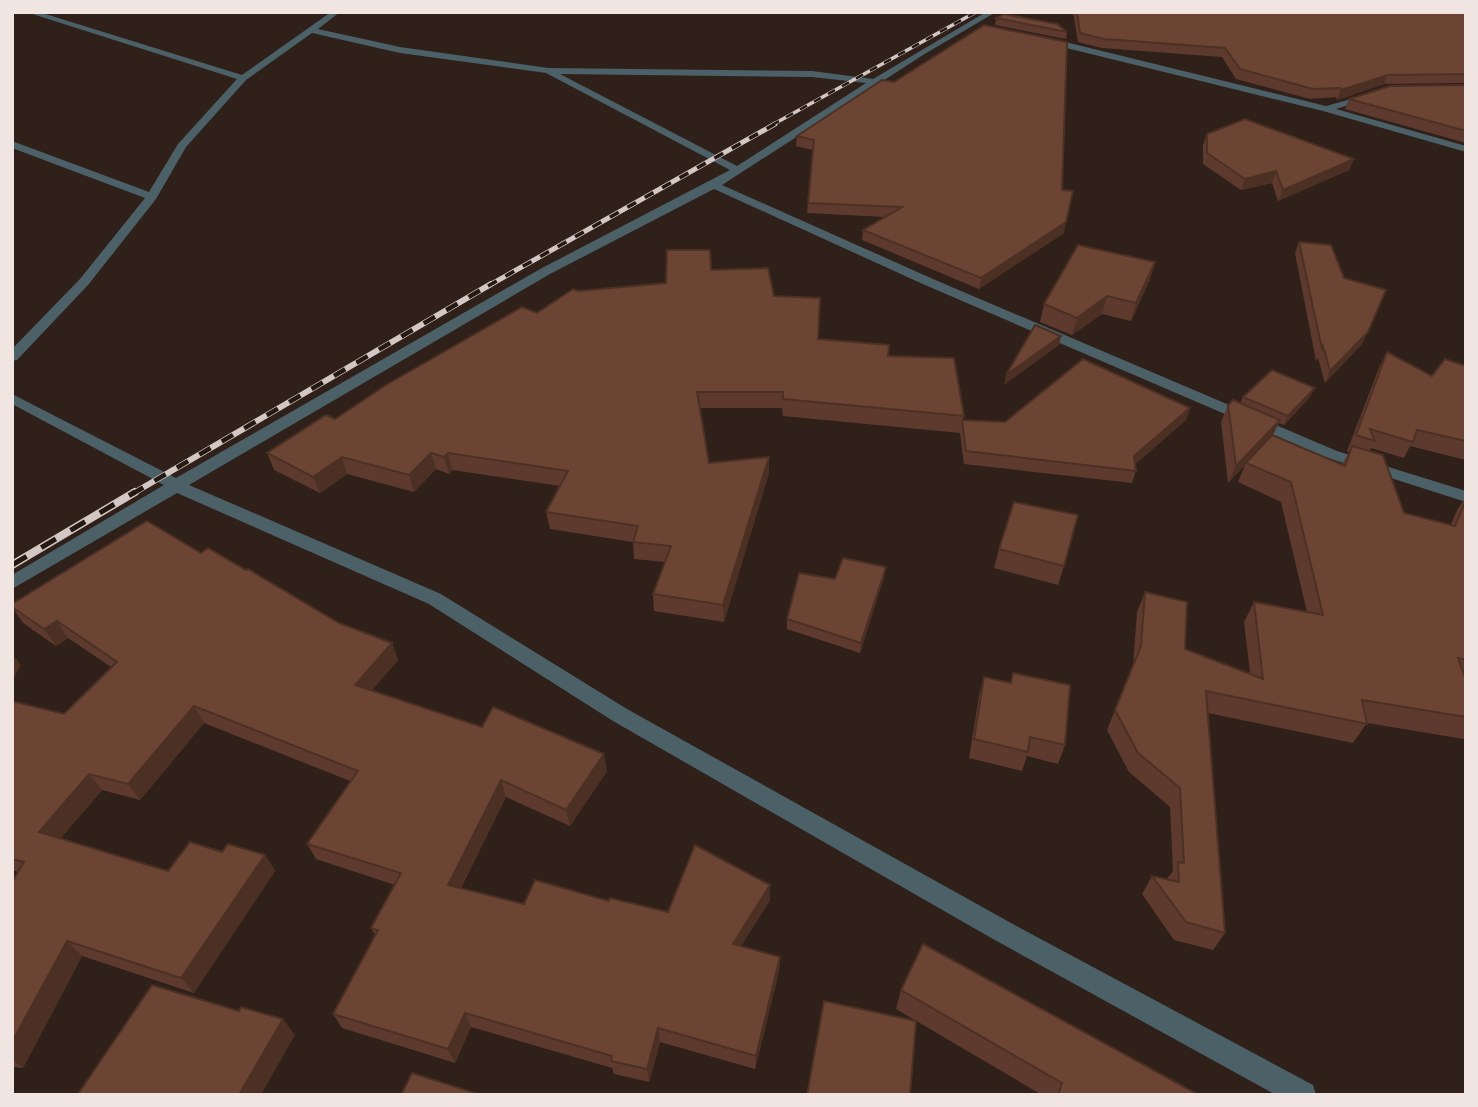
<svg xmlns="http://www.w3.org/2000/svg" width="1478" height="1107" font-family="Manrope,sans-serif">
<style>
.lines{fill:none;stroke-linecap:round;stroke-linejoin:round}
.minor{fill:#4c6068;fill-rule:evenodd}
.rail-far3-casing{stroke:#d2c7c2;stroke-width:3.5}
.rail-far2-casing{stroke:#d2c7c2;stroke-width:5}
.rail-far1-casing{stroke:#d2c7c2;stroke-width:6}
.rail-casing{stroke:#d2c7c2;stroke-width:8}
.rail-far3{stroke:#251711;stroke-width:2.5;stroke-dasharray:8;stroke-linecap:butt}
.rail-far2{stroke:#251711;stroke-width:3.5;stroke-dasharray:10;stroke-linecap:butt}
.rail-far1{stroke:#251711;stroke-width:4.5;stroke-dasharray:13;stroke-linecap:butt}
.rail{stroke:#251711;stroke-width:5;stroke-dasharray:17;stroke-linecap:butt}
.wall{fill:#5d3a2d}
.shaded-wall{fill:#4c3024}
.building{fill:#6c4434;stroke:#4c3024;stroke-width:2}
</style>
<rect width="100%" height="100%" fill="#2f201a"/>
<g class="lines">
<g class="minor">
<path d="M26,12h13l203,63 89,-63h9l-22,17 82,18 148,21 264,3 61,8 113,-67h10l-73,43 -201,130 211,94 404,172 129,40v11l-141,-45 -400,-172 -211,-96 -164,85 -361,211 252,109 186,115 384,214 302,162 3,10h-40l-283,-156 -380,-218 -184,-117 -252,-111 -165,96v-14l152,-90 -152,-81v-10l164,84 366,-210 188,-98 -184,-97 -146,-20 -88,-20 -66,47 -60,67 -30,52 -68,86 -71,75 -5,1v-12l68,-70 65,-81 -133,-50v-7l137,51 29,-48 59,-65zM560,74l252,3 54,6 -129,83z"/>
<polygon points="1045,37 1326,106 1373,93 1373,97 1336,109 1466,146 1466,152 1323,111 1042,42"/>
</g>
<g class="rail-far3-casing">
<polyline id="rail-far3" points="772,125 976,12"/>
</g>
<g class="rail-far2-casing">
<polyline id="rail-far2" points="488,286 775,124"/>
</g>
<g class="rail-far1-casing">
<polyline id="rail-far1" points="132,494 491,284"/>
</g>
<g class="rail-casing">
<polyline id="rail" points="12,565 135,492"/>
</g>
<use href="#rail-far3" class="rail-far3"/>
<use href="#rail-far2" class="rail-far2"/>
<use href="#rail-far1" class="rail-far1"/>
<use href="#rail" class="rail"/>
</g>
<g class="wall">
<polygon points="1073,12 1466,12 1466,83 1384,84 1337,100 1336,97 1310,99 1236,79 1222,57 1102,48 1078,42"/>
<polygon points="996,18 1067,32 1066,39 995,25"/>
<polygon points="1466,85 1466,143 1345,109 1349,99"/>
<polygon points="1207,134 1354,159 1349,170 1278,201 1272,183 1241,190 1203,164 1203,145"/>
<polygon points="797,136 1062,190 1064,233 979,289 862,240 863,230 885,217 807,213 813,150 796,146"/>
<polygon points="1299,242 1362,344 1325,383 1318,358 1316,361 1295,253"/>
<polygon points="1155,262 1150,279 1131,321 1102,314 1072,335 1040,322 1044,304"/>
<polygon points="711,270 774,296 818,339 888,356 964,416 963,420 1005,422 1190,408 1186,420 1135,464 1136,471 1132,483 964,464 960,433 783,416 782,408 700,408 709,463 769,457 769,473 724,622 654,611 653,594 665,562 634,559 633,542 550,529 546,512 560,486 452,470 449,474 436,469 414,492 347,474 320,493 274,470 267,453 335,419 578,291 666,283"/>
<polygon points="1387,352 1432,376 1466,366 1466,460 1410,446 1404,458 1371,448 1369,451 1404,513 1451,525 1457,510 1466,497 1466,737 1464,739 1367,723 1353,743 1208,713 1225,933 1213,950 1174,940 1142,894 1152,876 1167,879 1173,871 1170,807 1129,772 1107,730 1133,665 1137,612 1145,592 1185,649 1250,673 1244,622 1254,602 1307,612 1281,502 1238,482 1245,465 1228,483 1221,422 1228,405 1240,403 1243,397 1310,397 1284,425 1279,423 1273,435 1342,465 1349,452 1347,451 1379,368"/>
<polygon points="999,549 1064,566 1058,585 994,568"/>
<polygon points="201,553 339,623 392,643 398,660 372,690 607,771 570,826 506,797 461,888 524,904 609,901 668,912 770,900 741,946 780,957 779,971 755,1069 660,1042 649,1082 614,1074 612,1068 471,1027 455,1063 342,1028 333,1014 375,935 371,928 395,885 316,859 307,844 350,781 204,723 140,800 102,790 61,838 168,871 222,852 265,855 275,871 194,993 82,956 23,1068 12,1067 12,882 18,872 12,870 12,701 64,714 111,667 68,638 56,646 23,623 12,607"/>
<polygon points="884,577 860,653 787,629 787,619 835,579"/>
<polygon points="1013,673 1065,745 1058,764 1027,756 1022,771 969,758 979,696 984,677 1010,683"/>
<polygon points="901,990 1199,1095 1042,1095 896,1009"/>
</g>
<g class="shaded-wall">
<polygon points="1388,75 1384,84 1337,100 1341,90"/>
<polygon points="1354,159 1349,170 1278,201 1283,190"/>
<polygon points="1276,171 1272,183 1241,190 1245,179"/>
<polygon points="1066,222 1064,233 979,289 981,278"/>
<polygon points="1155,262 1150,279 1131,321 1136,303"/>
<polygon points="1107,296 1102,314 1072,335 1077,318"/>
<polygon points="1368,332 1362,344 1325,383 1330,371"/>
<polygon points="1061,336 1059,345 1004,385 1006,375"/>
<polygon points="1315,388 1310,397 1284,425 1288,416"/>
<polygon points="1190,408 1186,420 1130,469 1134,456"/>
<polygon points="1280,420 1272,437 1246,463 1245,465 1228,483 1236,466"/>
<polygon points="431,453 436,469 414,492 409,475"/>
<polygon points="448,453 452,470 449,474 444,457"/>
<polygon points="342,457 347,474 320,493 313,477"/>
<polygon points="769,457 769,473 724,622 723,605"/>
<polygon points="886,567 884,577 860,653 861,643"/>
<polygon points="57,621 68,638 56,646 44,629"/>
<polygon points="392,643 398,660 362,702 355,685"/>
<polygon points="12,654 21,665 12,681"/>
<polygon points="194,706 204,723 140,800 128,784"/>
<polygon points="604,754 607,771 570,826 566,810"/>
<polygon points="89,774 102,790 53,847 39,832"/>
<polygon points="501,780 506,797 454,900 448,885"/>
<polygon points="265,855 275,871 194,993 181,978"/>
<polygon points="770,885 770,900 733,959 733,944"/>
<polygon points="67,941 82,956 23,1068 12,1059 12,1042"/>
<polygon points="780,957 779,971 755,1069 756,1056"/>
<polygon points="465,1013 471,1027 455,1063 448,1049"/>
<polygon points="283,1019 295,1035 261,1095 239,1095"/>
<polygon points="658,1028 660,1042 649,1082 647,1069"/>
</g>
<g class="building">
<polygon points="1077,12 1466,12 1466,74 1388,75 1341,90 1340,88 1313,89 1240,69 1225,48 1104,39 1080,33"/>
<polygon points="1004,14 1057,24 1067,32 996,18"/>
<polygon points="984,25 1067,42 1062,190 1073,191 1066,222 981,278 863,230 902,207 808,203 814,140 797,136 882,80 894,82"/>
<polygon points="1466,85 1466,131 1349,99 1390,86"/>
<polygon points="1245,119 1354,159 1283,190 1276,171 1245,179 1207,153 1207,134"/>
<polygon points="1299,242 1331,245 1344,278 1386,290 1368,332 1330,371 1323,346 1322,349"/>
<polygon points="1078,245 1155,262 1136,303 1107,296 1077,318 1044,304"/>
<polygon points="667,250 710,250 711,270 768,268 774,296 820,298 818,339 889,345 888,356 954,358 964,416 783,399 783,392 697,392 709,463 769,457 723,605 653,594 671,546 633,542 638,526 546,512 568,471 448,453 444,457 431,453 409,475 342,457 313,477 267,453 326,415 335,419 386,385 522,307 537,313 573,289 578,291 666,283"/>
<polygon points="1035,325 1061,336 1006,375"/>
<polygon points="1387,352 1432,376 1445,359 1466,366 1466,441 1417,430 1413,442 1370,429 1375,441 1356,435"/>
<polygon points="1083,359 1190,408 1134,456 1136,471 966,451 962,420 1005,422"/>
<polygon points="1272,370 1315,388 1288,416 1243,397"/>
<polygon points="1233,400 1280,420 1236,466 1228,405"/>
<polygon points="1272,435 1345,466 1352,446 1383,455 1404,513 1455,526 1466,500 1466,660 1458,658 1466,680 1466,717 1362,700 1367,724 1206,691 1225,933 1186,922 1152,876 1179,882 1178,862 1184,863 1180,788 1138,753 1115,710 1141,646 1145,592 1187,602 1185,649 1263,679 1254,602 1323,615 1291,482 1246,463"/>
<polygon points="1014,502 1078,515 1064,566 999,549"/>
<polygon points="147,521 201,553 208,548 246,570 248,569 339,623 392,643 355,685 482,727 493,707 604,754 566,810 501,780 448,885 524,904 535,880 609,901 610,898 668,912 695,845 770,885 733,944 780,957 756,1056 658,1028 647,1069 611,1061 612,1056 465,1013 448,1049 333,1014 378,930 371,928 401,873 307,844 358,771 194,706 128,784 89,774 39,832 168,871 190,842 222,852 228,844 265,855 181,978 67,941 12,1042 12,882 24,862 12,859 12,701 64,714 117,662 57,621 44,629 12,607 12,604"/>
<polygon points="843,558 886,567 861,643 787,619 799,573 835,579"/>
<polygon points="1013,673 1070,685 1065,745 1030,737 1028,752 974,739 984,677 1011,683"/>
<polygon points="923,944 1199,1095 1058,1095 1062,1083 901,990"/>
<polygon points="152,985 239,1011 241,1007 283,1019 239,1095 78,1094"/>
<polygon points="824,1001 916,1021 910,1095 807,1095"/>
<polygon points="412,1073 481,1095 401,1095"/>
</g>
<rect width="1478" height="1107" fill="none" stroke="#f0e5e1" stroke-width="28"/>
</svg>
